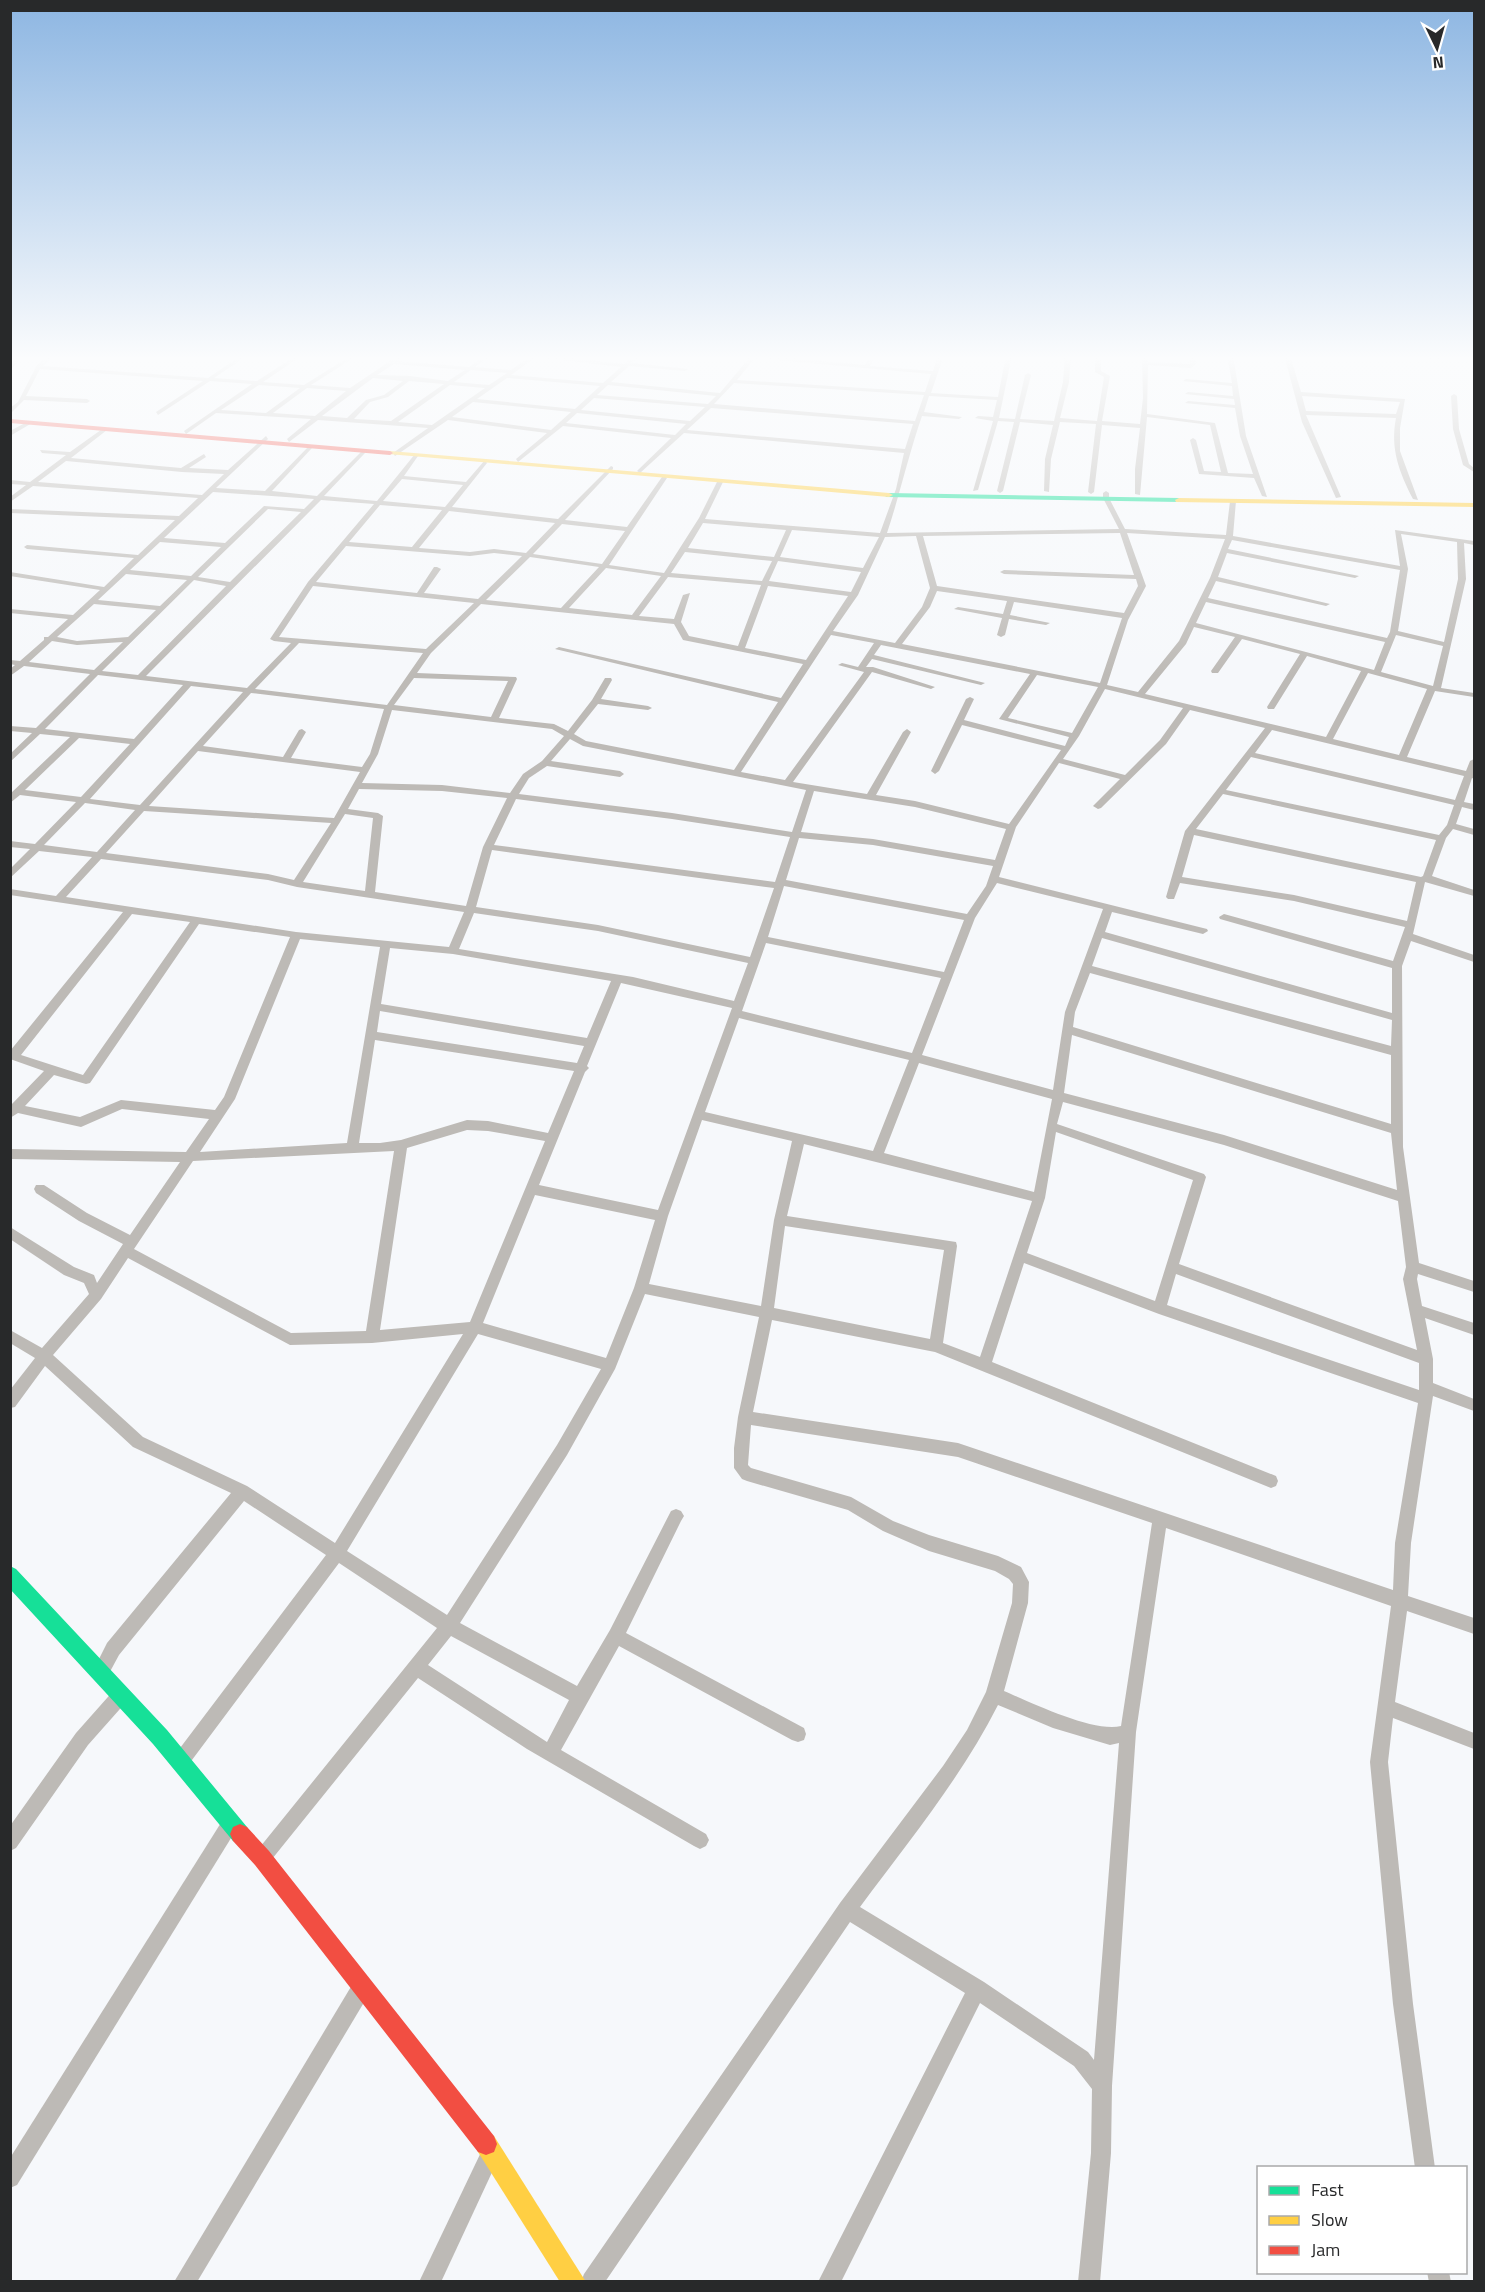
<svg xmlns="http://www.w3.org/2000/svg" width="1485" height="2292" font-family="'Titillium Web',sans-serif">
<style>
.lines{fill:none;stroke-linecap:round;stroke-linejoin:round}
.street{fill:#bdbab6;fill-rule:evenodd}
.fast{fill:#16e098;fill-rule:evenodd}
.slow{fill:#ffcf43;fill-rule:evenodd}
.jam{fill:#f24e42;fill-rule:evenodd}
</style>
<rect width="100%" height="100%" fill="#f6f8fb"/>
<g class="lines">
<g class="street">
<polygon points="20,355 25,355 10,370 10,364"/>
<path d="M48,355h6l-11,11 165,12 34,-23h6l-34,23 43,3 40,-26h6l-40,27 41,3 48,-30h6l-47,30 39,3 49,-33h6l-7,6 71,6 16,-12h6l-16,12 36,3 19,-13 -3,-2h18l79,9 11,-9h5l-8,8 56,6 -3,2 -56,-5 -18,16 109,11 29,-35 -16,-3h23l109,10 5,-10h6l-6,11 63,5 5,-16h6l-13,38 67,4 8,-42h6l-13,63 16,1 10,-44 3,-2 3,2 -11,44 34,2 9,-39 2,-27h6l-2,27 -9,36 37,3 7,-44 -9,-5v-17h6v16l9,5 -8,45 38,3 3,-26 -1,-40 -22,-3h28v7l42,2 -1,-9h6l1,9 -5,4 -43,-3 -1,49 68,9 13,50 25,1 -13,-38 -5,-28 -50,-5 3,-2 47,4 -1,-6 -49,-5 3,-2 45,4 -1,-10 -49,-5 3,-2 46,4 -5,-28h6l13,81 21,61 -5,-1 -8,-18 -55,-4 -9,-34 3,-2 3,2 8,31 17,1 -11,-47 -63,-8 -7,78 -5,-1v-25l5,-41 -38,-3 -8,67 -3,2 -3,-2 8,-68 -36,-2 -9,37 -2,33 -5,-1 1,-32 8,-34 -33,-3 -17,69 -3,2 -3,-2 17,-69 -16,-1 -20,69 -5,1 20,-70 -18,-3 3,-2 15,1 4,-17 -68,-4 -5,16 38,5 -3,2 -37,-3c-13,37 -22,78 -35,117l232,-4 -16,-31v-5l3,-2 3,2v5l16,31 101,6 4,-34 3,-2 3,2 -3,35 167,30 -5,-36 79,11v4l-10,-2 2,36 -25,109 33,5v4l-39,-6 -28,66 59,14 4,-10 4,-2v20l-2,-1 -8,24 10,2v6l-12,-3 -6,17 18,5v6l-21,-6 -7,9 -14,38 42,14v6l-49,-14 -12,52 61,21v7l-63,-21 -9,25 1,181 16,116 55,18v11l-56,-18 -1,5 5,27 52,17v12l-49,-17 8,41v24l41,16v12l-41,-15 -22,147 -3,53 66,22v16l-67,-23 -12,91 79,31v16l-81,-31 -5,44 25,242 22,164h-20l-22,-164 -23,-242 21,-156 -225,-78 -30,204 -24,354 -1,67 -11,129h-22l13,-129 1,-64 -18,-23 -94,-63 -139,279h-23l147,-289 -115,-71 -245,360h-24l3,-8 256,-371 103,-137 24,-36 19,-38 26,-89 1,-19 -4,-5 -14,-8 -66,-20 -46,-20 -35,-21 -101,-29 -5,-2 -8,-11v-20l4,-31 21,-100 -114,-23 -30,75 -48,86 -107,168 117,63 33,-56 61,-119 5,-2 5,2 3,5 -3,5 -55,112 178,95 2,6 -2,6 -6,2 -6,-2 -173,-94 -58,104 145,84 3,6 -3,6 -6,3 -6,-3 -167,-97 -109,-71 -150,186 -6,3 -6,-3 -3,-6 3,-6 181,-224 -98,-65 -153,205 -6,3 -6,-3 -3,-6 3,-6 152,-201 -82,-54 -125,154 -13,24 -6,2 -6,-2 -2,-6 15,-30 124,-150 -98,-46 -88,-81 -30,41 -5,1v-18l25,-32 -25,-15v-13l32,18 47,-54 -5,-11 -20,-8 -54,-36v-12l64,40 20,8 3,8 26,-39 -44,-23 -43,-28 -2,-4 2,-4h8l43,28 43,22 50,-73 -170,-3v-10l176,3 23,-33 -87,-10 -41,18 -63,-14 -8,5 1,-13 33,-34 -34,-12v-8l113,-139 -113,-17v-6l46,7 36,-39 -53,-6 -29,27v-9l20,-20 -20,-2v-6l25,3 41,-42 -56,-7 -10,8v-9l60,-57 -30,-3 -30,28v-8l22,-21 -22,-2v-5l26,2 54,-54 -66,-8 -14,10v-7l5,-4 -5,-1v-4l10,1 24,-21v-3h4l20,-18 -58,-6v-4l63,6 27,-25 -90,-14v-4l94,15 30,-29 -107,-9 -3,-2 3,-2 111,10 37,-35 -165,-7v-4l169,7 19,-18 -165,-12 -23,16v-5l16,-12 -16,-1v-4l20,2 36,-27 -24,-2 -2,-3 30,2 35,-25 2,3 -36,28 110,10 23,-14 2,3 -17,11 39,2 38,-34 2,3 -52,49 49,3 45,-46 2,3 -40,43 45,5 46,-46 2,3 -41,43 53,5 38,-47 3,2 -14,20 62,6 19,-22 2,3 -35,44 106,12 53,-53 2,1v2l-48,51 62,7 35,-50h4l1,1 -58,87 55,8 35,-55 18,-36 3,-2 3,2 -18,37 175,14 16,-44 8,-36 -220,-20 -44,40 -3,-2 1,-1 33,-32 -108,-12 -45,36 -2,-3 31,-26 -99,-13 -53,36 -2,-3 35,-25 -110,-8 -29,22 -2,-3 24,-20 -95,-6 -30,21 -2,-3 68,-47 -42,-3 -52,34 -2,-3 47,-31 -163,-12 -14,27 61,3 3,2 -3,2 -63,-3 -14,14v-6l8,-6 19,-37zM536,357l85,10 -18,16 -92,-8zM755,358l176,16 -6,18 -188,-12zM394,364l71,6 -17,11 -38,-5 -33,-1zM471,370l36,3 -18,12 -35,-3zM373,378l30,3 -19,14 -18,5 -19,18 -25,-2zM507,378l93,8 -25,23 -98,-10zM409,381l35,3 -53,37 -37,-2 16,-17 18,-5zM734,383l190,12 -9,26 -201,-17zM259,385l41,3 -34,25 -45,-3zM450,385l35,3 -53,37 -34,-3zM608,385l108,11 -8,8 -111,-9zM307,388l39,3 -31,25 -42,-3zM594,398l111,9 -15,14 -109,-11zM473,402l98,10 -20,18 -99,-13zM711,408l202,16 -8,25 -218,-19zM577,413l109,11 -11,11 -109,-12zM66,461l116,11 42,2 -22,21 -164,-13zM402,479l61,6 -18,22 -62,-6zM213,492l101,7 -10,10 -40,-3 -39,37 -61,-5zM321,500l53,4 -66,78 -38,57 4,2 17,2 -44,45 -101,-12zM380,505l62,5 -30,37 -63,-5zM268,509l33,3 -71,70 -32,-5zM449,511l106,12 -29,30 -32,-4 -24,3 -51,-4zM703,523l83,7 -12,27 -86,-9zM562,524l63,7 -23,33 -69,-10zM792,530l87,7 -16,31 -83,-11zM1120,533l14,42 -130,-5 -4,2 4,2 132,5 2,7 -14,27 -187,-27 -14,-50zM1127,533l98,6 -15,39 -31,63 -41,51 -31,-7 21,-65 18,-34zM1401,534l56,8 1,37 -14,63 -46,-11 10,-62zM916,536l14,52 -8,19 -27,36 -62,-12 25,-36 27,-58zM1232,540l168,30 -10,62 -3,6 -179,-40 8,-17 110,25 4,-2 -112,-27 9,-24 128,25 4,-2 -131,-27zM160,542l61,5 -30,29 -61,-6zM346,546l124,10 24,-3 28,3 -44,43 -54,-6 17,-24 -4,-2h-3l-17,26 -101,-11zM685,552l87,9 -10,20 -91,-8zM530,557l69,10 -38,41 -75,-8zM778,561l83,11 -10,20 -82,-11zM606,568l55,8 -29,39 -63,-7zM126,574l61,6 -27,26 -62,-6zM668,577l93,8 -23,61 -49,-10 -8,-14 9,-29 -7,2 -9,24 -35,-3zM194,580l32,6 -88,89 -36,-4zM313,586l161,17 -48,46 -147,-12zM768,586l80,10 -42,64 -61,-12zM937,591l70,10 -4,13 -45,-7 -4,2 48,9 -5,17 4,2 4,-2 4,-16 37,6 4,-2 -40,-8 4,-13 108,16 -22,65 -198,-39 28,-37zM1206,602l179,40 -11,28 -178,-47zM94,604l62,6 -28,27 -51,4 -20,-4zM481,604l193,20 9,16 120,24 -22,34 -222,-51 -4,2 223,53 -44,68 -148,-29 -12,-7 24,-30 50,6 4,-2 -4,-2 -47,-7 11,-19 -1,-2h-6l-13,22 -24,31 -14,-7 -55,-6 18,-39 -1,-2 -99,-4 14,-20zM1194,627l41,10 -24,34 1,2h6l24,-34 58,15 -33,53 1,2h6l33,-53 54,15 -35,66 -181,-43 41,-50zM831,635l43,8 -16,24 -16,-4 -4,2 26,7 -79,108 -44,-8zM1396,635l47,11 -10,40 -52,-14zM52,641l25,4 46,-3 -29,28 -65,-8zM299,643l124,10 -36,52 -132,-16zM881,645l149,29 -31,45 70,18 -4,9 -101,-26 10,-21 -4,-2 -4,2 -35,72 4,3 4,-3 23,-46 99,25 -52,74 -94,-23 -39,-6 35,-63 -4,-3 -4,3 -36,62 -74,-12 79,-110 59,17 4,-2 -62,-20h-7l6,-8 109,26 4,-2 -111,-28zM1368,673l59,16 -28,66 -66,-16zM98,675l85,10 -49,54 -89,-10zM1037,675l61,12 -26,46 -64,-15zM414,678l94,3 -17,36 -97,-12zM191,686l52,6 -103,113 -50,-6zM1105,689l78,19 -23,32 -35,35 -62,-16 16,-23zM251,693l133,16 -14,45 -8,13 -71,-9 15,-26 -4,-3 -3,1 -16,27 -80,-11zM392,710l160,19 12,7 -22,25 -19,13 -13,19 -68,-8 -80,-2 16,-29zM1190,710l75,18 -80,103 -19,66 2,2h6l6,-16 114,18 111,26 -12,34 -169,-47 -5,3 1,2 172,49v45l-287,-81 7,-20 91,22 5,-3 -1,-2 -208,-52 17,-50 43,-64 61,16 -27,27 5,3 3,-1 65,-64zM1272,730l192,46 -9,24 -200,-47zM79,738l51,6 -49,53 -56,-7zM570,739l13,7 223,44 -14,42 -120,-19 -153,-19 10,-16 18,-12 73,11 4,-3 -4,-3 -69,-10zM198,751l162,21 -26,46 -185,-12zM1251,757l203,48 -7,20 -8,10 -213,-45zM359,789l83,2 65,7 -24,49 -17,59 -91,-14 8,-76 -5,-3 -30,-4zM814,791l101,16 91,22 -11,31 -122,-21 -72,-7zM1223,794l213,46 -13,36 -2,1 -225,-48zM516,799l156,20 118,18 -15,45 -281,-37zM85,803l50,7 -38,42 -53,-7zM144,811l187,12 -37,57 -26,-6 -162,-21zM345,814l28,4 -8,73 -62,-9zM1194,835l222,47 -9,39 -113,-26 -112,-18zM799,838l74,7 120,21 -7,20 -19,28 -181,-34zM492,850l282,38 -24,69 -152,-32 -122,-18zM101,859l167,21 29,7 167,25 -15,35 -153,-15 -230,-35zM997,883l106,26 -38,103 -12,78 -131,-35 53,-137zM784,886l180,34 -20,52 -176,-35zM474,913l124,18 150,32 -14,38 -101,-24 -174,-28zM132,914l58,8 -107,153 -62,-20zM199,924l91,13 -66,160 -9,13 -94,-10 -41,17 -55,-11 29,-31 32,9 4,-1zM1102,938l290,82 -1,26 -299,-80zM300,939l80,8 -33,196 -147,9 35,-53zM766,943l175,35 -29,75 -170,-42zM390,948l63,6 158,27 -24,57 -206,-34zM1090,973l301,82v69l-318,-97 2,-15zM621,983l111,25 -74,202 -119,-25 46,-113 4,-4 -2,-2zM380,1011l204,35 -7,17 -200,-31zM739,1018l170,42 -36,91 -168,-39zM1072,1035l319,98 6,57 -173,-55 -160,-42zM375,1040l199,31 -26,62 -60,-12 -21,-1 -66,20 -21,3h-21zM919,1063l133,36 -18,93 -150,-39zM1063,1102l161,43 174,56 8,66 -3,12 14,71 -238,-86 27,-87 -2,-3 -147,-50zM702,1120l90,21 -18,79 -13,86 -112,-22 19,-68zM467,1130l21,1 57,10 -75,181 -90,8 27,-182zM1056,1132l137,48 -38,121 -128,-48 18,-55zM804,1144l228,57 -52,156 -37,-14 14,-97 -1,-4 -169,-26zM394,1151l-28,180 -75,2 -157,-84 59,-88zM535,1195l120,25 -21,68 -28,70 -123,-35zM785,1226l159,24 -14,89 -156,-31zM128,1258l162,87 82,-2 91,-9 -128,209 -88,-57 -104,-49 -90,-82 48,-56zM1024,1263l135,51 259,89 -23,140 -2,47 -435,-147 -205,-31 19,-92 163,32 336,136 5,-2 2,-5 -2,-5 -284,-114zM1176,1274l243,89v27l-252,-85zM478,1334l123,35 -44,76 -110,170 -100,-64zM751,1425l207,32 194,66 -31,203c-27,7 -91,-24 -117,-35l24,-88 1,-21 -8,-15 -23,-11 -69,-21 -36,-14 -42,-24 -100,-29 -3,-3zM451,1636l118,64 -22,42 -119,-77zM998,1705l55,23 57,17 9,-2 -25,317 -6,-8 -104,-70 -124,-75c48,-65 101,-129 138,-202z"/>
<path d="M1284,355h6l11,37 104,7 -5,29v23l18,49 -5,-1c-14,-27 -23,-51 -17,-81l-90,-3 35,82 -5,1 -34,-76zM1302,396l98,6 -4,12 -90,-3z"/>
<polygon points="1400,355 1424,355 1440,358 1437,360"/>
<polygon points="1454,394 1457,396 1459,429 1469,464 1474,468 1474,472 1463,465 1453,429 1451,396"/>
<polygon points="27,422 32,423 10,436 10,431"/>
<polygon points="121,1687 127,1689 129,1695 127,1701 88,1745 16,1848 10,1851 10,1826 76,1733 115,1689"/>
<polygon points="230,1815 236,1818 239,1824 236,1830 17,2185 10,2188 10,2158 224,1818"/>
<polygon points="362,1977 369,1980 372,1987 369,1994 197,2282 174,2282 355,1980"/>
<polygon points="491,2143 498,2146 501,2153 441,2282 419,2282 484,2146"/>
<polygon points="1427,2272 1449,2272 1451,2282 1429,2282"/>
</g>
<g class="fast">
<polygon points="889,493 1179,498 1183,500 1179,502 886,497 885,495"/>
<polygon points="10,1566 16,1569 167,1730 247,1827 250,1834 247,1841 240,1844 233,1841 153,1744 10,1589"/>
</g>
<g class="slow">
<polygon points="390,451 889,493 893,495 889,497 388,454"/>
<polygon points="1179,498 1474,503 1474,507 1176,502 1175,500"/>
<polygon points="486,2133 494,2136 586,2282 560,2282 478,2152 475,2144 478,2136"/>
</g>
<g class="jam">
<polygon points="10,419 390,451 393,453 390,455 10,423"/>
<polygon points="240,1824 247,1827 269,1851 494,2136 497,2144 494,2152 486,2155 478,2152 255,1865 233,1841 230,1834 233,1827"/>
</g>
</g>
<linearGradient id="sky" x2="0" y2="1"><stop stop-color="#8db6e2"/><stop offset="0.53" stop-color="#fbfcfd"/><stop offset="1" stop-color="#fbfcfd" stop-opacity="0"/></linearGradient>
<rect width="1485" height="676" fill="url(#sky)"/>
<rect width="1485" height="2292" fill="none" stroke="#28292a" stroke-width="24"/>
<rect x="1257" y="2166" width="210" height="108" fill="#ffffff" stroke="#a9a9aa" stroke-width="1.5"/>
<rect x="1269" y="2186" width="30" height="9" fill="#16e098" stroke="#a9a9aa" stroke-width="1.5"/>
<text x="1311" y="2196" font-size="18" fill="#28292a">Fast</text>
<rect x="1269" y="2216" width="30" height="9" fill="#ffcf43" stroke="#a9a9aa" stroke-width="1.5"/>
<text x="1311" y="2226" font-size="18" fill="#28292a">Slow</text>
<rect x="1269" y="2246" width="30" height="9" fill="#f24e42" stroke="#a9a9aa" stroke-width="1.5"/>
<text x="1311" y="2256" font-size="18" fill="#28292a">Jam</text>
<g transform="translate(1437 48) rotate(175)" stroke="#ffffff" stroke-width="4.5" paint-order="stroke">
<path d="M0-4.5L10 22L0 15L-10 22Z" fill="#28292a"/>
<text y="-9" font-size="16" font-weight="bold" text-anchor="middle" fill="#28292a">N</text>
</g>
</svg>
